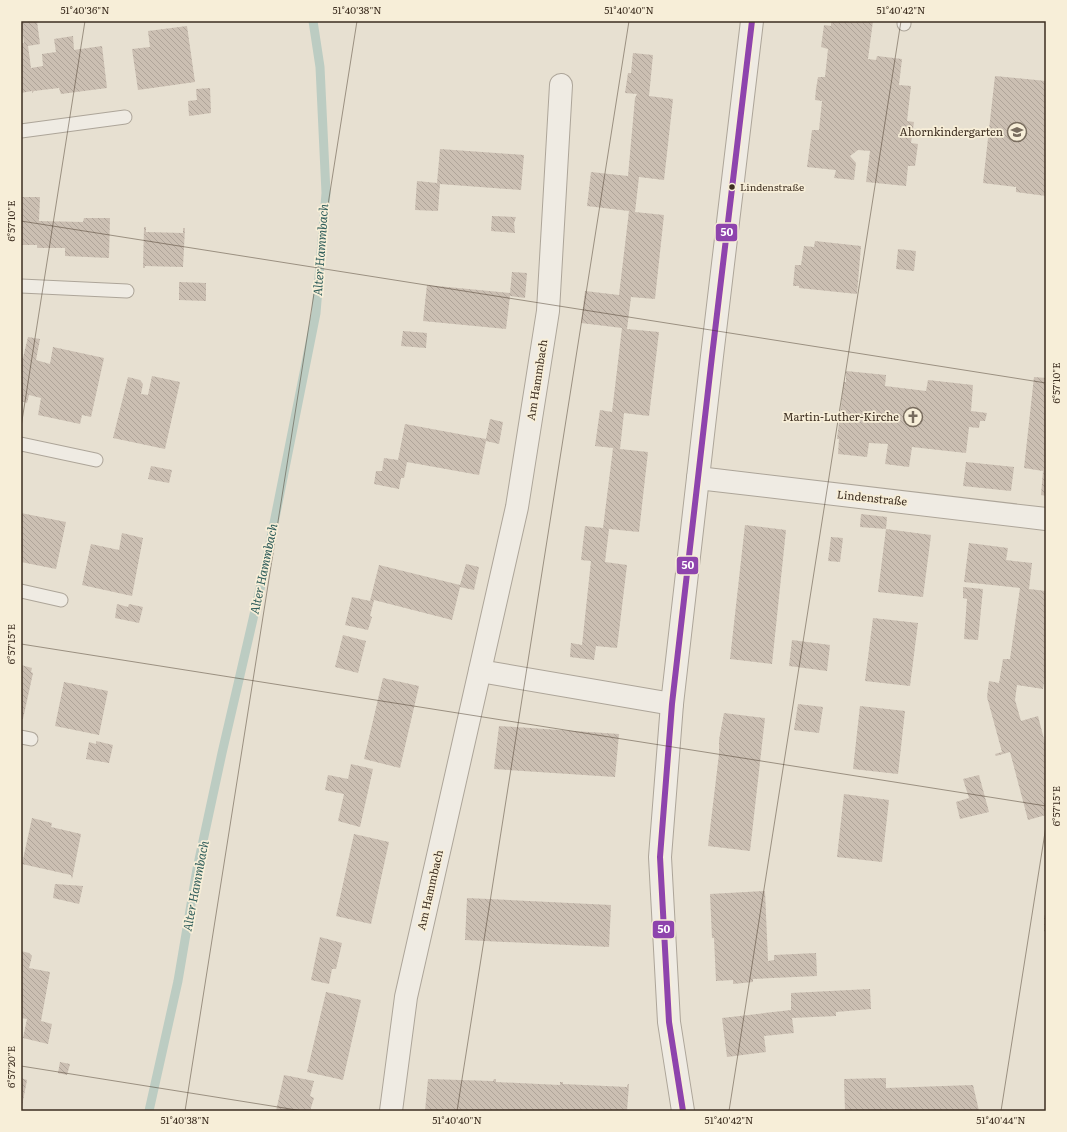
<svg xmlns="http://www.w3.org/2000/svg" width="1067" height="1132" font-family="Literata,serif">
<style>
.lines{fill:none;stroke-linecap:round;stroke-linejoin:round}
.stream{stroke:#bcccc2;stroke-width:9}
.building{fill:url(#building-back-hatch)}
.service-casing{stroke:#ada599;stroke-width:15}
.minor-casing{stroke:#ada599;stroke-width:24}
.service{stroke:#efebe3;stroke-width:13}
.minor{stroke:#efebe3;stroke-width:22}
.bus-1-casing{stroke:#f7eed8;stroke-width:9}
.bus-1{stroke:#8e44ad;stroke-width:6}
.ticks{fill:none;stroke:#3d2e20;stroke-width:1;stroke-opacity:0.45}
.bus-dot{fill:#3d2e20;stroke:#f7eed8;stroke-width:1.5}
.labels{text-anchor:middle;stroke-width:3.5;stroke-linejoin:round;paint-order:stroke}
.bus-label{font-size:10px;fill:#3d2e20;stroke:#f7eed8;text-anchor:start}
.poi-label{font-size:11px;fill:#3d2e20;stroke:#f7eed8;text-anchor:end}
.street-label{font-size:11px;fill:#3d2e20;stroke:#f7eed8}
.water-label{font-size:12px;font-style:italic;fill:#2f5d5a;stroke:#f7eed8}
.line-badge{stroke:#f7eed8;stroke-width:1.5}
.badge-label{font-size:11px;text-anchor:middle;font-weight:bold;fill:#fff}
.neatline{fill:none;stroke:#3d2e20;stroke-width:1.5}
.ticks-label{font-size:10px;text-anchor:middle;fill:#3d2e20}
</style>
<defs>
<pattern id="building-back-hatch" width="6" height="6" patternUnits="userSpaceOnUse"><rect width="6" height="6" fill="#cbbfb2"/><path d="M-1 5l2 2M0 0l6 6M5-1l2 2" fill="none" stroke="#afa499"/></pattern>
</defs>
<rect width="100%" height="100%" fill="#e7e0d1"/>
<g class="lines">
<polyline class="stream" points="149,1111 178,981 197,869 222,753 266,563 316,313 326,193 320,67 313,21"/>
</g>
<g class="building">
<polygon points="21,21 37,21 40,44 28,46 31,68 43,66 42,54 56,52 54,39 73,36 74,50 102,46 107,88 61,94 59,88 34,91 32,93 32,91 21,93 21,43 24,43"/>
<polygon points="831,21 873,21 868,59 876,60 877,56 902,59 899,85 911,86 907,121 914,122 911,143 918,144 915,166 908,166 906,186 866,182 870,151 858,150 850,156 856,163 854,180 834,178 836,170 807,167 812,130 819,130 822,101 815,100 816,89 818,77 825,77 828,49 821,47 824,25 831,26"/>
<polygon points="187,26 195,82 138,90 132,49 150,47 148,31"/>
<polygon points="633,53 653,55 649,96 673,99 664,180 639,177 635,212 664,215 655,299 631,297 627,329 659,332 649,416 624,413 620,449 648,452 639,532 609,529 605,562 627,565 617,648 596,646 594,660 570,657 571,643 582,645 591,561 581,560 585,526 603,528 613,448 595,446 600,410 612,412 622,328 581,323 585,291 619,295 629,211 587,206 591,172 628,176 635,98 637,94 625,93 628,73 631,73"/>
<polygon points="995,76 1046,81 1046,196 1016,192 1016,187 983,183"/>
<polygon points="210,88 211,113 189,116 188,101 197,100 196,89"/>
<polygon points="440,149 524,155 521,190 440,184 438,211 415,210 417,181 437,183"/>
<polygon points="21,197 40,197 39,221 83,222 84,218 110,218 109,258 65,256 65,248 38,248 37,247 37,245 21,245"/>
<polygon points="492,216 516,217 514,223 515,233 491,231"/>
<polygon points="144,227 146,227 146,232 183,233 183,228 185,228 183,267 145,266 145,268 143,268"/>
<polygon points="815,241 861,246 857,294 799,288 799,286 793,286 795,265 801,265 804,246 814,247"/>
<polygon points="898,249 916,251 914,271 896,269"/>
<polygon points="512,272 527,273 525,298 510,296 506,329 423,321 427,285 510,293"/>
<polygon points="179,282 206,283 206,301 179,300"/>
<polygon points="403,331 427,333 426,348 401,346"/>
<polygon points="28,337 40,339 36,360 50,364 53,347 104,358 91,417 82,415 80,424 38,415 41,398 29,395 27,403 21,401 21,357 23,358"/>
<polygon points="846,371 886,375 885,386 926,391 928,380 973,385 971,411 987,413 985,421 980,421 979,428 969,427 966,453 912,447 909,467 885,464 888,444 869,443 867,457 838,454 839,439 837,439 844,382 846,382"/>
<polygon points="152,376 180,382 165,449 113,438 128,377 140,380 143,384 141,394 148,395"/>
<polygon points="1034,377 1046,378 1046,496 1041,495 1043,471 1024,468"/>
<polygon points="490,419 503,422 499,444 486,441 479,475 407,462 404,478 401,478 399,489 374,484 376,471 382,471 384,458 398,460 405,424 486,439"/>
<polygon points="966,462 1014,467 1011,491 963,486"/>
<polygon points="151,466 172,470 169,483 148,479"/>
<polygon points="21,513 66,522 56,569 21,562"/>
<polygon points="861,514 887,517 886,529 860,527"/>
<polygon points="745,525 786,530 772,664 730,659"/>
<polygon points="886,529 931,535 923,597 878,592"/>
<polygon points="122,533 143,538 132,596 82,585 91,544 119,550"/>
<polygon points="831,537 843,538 840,562 828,561"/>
<polygon points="969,543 1008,548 1006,560 1032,563 1029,589 1046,591 1046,669 1043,689 1017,685 1015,700 1021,721 1038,716 1046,747 1046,815 1028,820 1010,752 996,756 995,754 1002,752 987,697 989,681 999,683 1003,659 1010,659 1020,588 964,582"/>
<polygon points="466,564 479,567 474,590 460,587 452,620 374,600 370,616 372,617 368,630 345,625 352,597 370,601 379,565 460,585"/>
<polygon points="963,587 983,589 978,640 964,639 967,599 963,598"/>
<polygon points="117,604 128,607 129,604 143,607 139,623 115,618"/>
<polygon points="873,618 918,623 910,686 865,681"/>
<polygon points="343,635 366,641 358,673 335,667"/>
<polygon points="792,640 830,645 827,671 789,666"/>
<polygon points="21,665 32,668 31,672 33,673 23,719 21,718"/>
<polygon points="383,678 419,686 400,768 364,759"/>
<polygon points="64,682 108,691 99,735 55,726"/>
<polygon points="798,704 823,707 819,733 794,730"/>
<polygon points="860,706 905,711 898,774 853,769"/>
<polygon points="724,713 765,718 750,851 708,846 719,754 719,740"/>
<polygon points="499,726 619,734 615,777 494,769"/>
<polygon points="96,741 113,745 109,763 86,759 89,742 96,744"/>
<polygon points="351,764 373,769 360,827 338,821 344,794 325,790 328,775 348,779"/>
<polygon points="979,775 989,812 960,819 956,802 969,798 963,779"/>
<polygon points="844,794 889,800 882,862 837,857"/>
<polygon points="32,818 52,823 51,827 81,834 72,879 71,875 22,864"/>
<polygon points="354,834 389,842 371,924 336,916"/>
<polygon points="55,884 83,886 79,904 53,898"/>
<polygon points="765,891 768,961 774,960 774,955 816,953 817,976 753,979 753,982 733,984 733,980 716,981 714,938 712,938 710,894"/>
<polygon points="467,898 611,905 609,947 465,940"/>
<polygon points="1046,913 1046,933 1044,931 1044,916"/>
<polygon points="320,937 342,943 336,969 332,969 329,984 311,980"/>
<polygon points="21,951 29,953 32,956 29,968 50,972 41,1021 52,1024 48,1044 23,1038 27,1019 21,1018"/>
<polygon points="870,989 871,1009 836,1012 836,1016 792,1018 794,1033 764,1036 766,1052 727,1057 722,1018 791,1010 791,993"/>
<polygon points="326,992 361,1000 343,1080 307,1072"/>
<polygon points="60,1062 70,1064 67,1075 58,1073"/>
<polygon points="284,1075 314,1081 310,1096 314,1098 310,1111 276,1111"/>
<polygon points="21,1078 27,1080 22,1106 21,1106"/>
<polygon points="886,1078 886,1088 973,1085 979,1111 845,1111 844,1079"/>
<polygon points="428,1079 493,1081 494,1079 496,1079 496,1082 560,1085 560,1082 563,1082 563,1084 627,1087 627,1085 629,1084 627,1111 425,1111"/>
</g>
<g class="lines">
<g class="service-casing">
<g id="service">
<polyline points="904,24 904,21"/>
<polyline points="21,131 125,117"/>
<polyline points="21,286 127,291"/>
<polyline points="21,444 96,460"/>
<polyline points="21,591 61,600"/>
<polyline points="21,737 31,739"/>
</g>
</g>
<g class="minor-casing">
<g id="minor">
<polyline points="698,478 1046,519"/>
<polyline points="480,671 672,704"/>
<polyline points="391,1111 406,997 517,507 548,311 561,85"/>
<polyline points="683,1111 669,1022 660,857 672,704 712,356 752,21"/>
</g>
</g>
<use href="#service" class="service"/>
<use href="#minor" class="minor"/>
<g class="bus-1-casing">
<polyline id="bus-1" points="683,1111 669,1022 660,857 672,704 712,356 752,21"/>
</g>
<use href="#bus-1" class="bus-1"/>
</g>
<path class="ticks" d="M21,221l1025,162M21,427l64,-406M21,644l1025,162M21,1066l282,45M185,1111l172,-1090M457,1111l172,-1090M729,1111l172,-1090M1001,1111l45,-285"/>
<defs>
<g id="school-ring" transform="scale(1)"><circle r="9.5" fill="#f7eed8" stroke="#786c5e" stroke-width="1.5"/><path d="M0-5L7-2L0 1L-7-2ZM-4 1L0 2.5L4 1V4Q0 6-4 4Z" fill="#786c5e"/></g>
<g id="church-ring" transform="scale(1)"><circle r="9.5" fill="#f7eed8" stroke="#786c5e" stroke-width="1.5"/><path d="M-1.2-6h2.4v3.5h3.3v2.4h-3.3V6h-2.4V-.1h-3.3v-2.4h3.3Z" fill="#786c5e"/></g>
</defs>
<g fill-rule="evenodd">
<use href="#school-ring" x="1017" y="132"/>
<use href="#church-ring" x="913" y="417"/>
</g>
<circle class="bus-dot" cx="732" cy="187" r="3.5"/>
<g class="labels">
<g class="bus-label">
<text x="740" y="191">Lindenstraße</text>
</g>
<g class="poi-label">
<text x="1003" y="136">Ahornkindergarten</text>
<text x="899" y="421">Martin-Luther-Kirche</text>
</g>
<g class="street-label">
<text transform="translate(537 380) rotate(-81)" y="4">Am Hammbach</text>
<text transform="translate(872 498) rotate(6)" y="4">Lindenstraße</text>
<text transform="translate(430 890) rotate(-77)" y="4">Am Hammbach</text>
</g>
<g class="water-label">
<text transform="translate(321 250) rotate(-86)" y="4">Alter Hammbach</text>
<text transform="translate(264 569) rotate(-78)" y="4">Alter Hammbach</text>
<text transform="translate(196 886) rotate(-79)" y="4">Alter Hammbach</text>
</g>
</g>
<g class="line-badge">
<rect x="715" y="223" width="23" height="19" rx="4" fill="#8e44ad"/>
<rect x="676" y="556" width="23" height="19" rx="4" fill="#8e44ad"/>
<rect x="652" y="920" width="23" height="19" rx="4" fill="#8e44ad"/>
</g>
<g class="badge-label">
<text x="727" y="236">50</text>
<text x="688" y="569">50</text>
<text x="664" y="933">50</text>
</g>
<rect width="1067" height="1132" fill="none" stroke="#f7eed8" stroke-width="44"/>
<rect x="22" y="22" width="1023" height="1088" class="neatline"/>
<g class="ticks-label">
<text x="85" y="14">51°40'36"N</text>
<text x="357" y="14">51°40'38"N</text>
<text x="629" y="14">51°40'40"N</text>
<text x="901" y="14">51°40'42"N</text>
<text transform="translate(11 221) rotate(-90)" y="4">6°57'10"E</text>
<text transform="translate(1056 383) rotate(-90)" y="4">6°57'10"E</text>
<text transform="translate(11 644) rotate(-90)" y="4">6°57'15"E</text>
<text transform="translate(1056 806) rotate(-90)" y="4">6°57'15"E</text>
<text transform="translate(11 1067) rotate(-90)" y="4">6°57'20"E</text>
<text x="185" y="1124">51°40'38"N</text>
<text x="457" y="1124">51°40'40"N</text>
<text x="729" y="1124">51°40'42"N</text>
<text x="1001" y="1124">51°40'44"N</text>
</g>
</svg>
